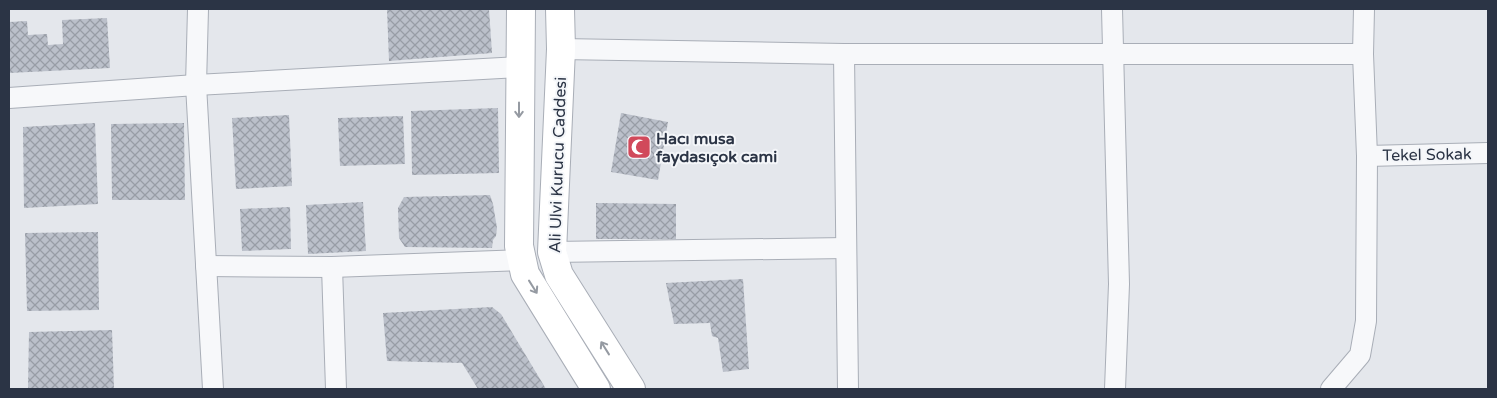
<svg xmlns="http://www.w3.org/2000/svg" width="1497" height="398" font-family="'Varela Round',sans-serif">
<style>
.building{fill:url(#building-cross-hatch)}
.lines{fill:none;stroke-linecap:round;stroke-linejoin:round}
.street-casing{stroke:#a9aeb7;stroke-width:22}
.secondary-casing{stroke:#a9aeb7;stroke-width:30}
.street{stroke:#f7f8fa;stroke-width:20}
.secondary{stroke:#fff;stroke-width:28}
.oneway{stroke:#959aa2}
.labels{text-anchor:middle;stroke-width:4;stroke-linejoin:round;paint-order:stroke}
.poi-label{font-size:16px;font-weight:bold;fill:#2b3445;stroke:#f4f6f9;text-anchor:start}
.street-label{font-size:16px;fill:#2b3445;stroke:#f4f6f9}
</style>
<defs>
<pattern id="building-cross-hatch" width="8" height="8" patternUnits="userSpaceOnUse" patternTransform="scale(1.25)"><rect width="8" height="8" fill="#bbc0ca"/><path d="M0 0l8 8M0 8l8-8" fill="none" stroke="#989da6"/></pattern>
</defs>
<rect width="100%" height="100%" fill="#e4e7ec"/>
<g class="building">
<polygon points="387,9 489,9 492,53 389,61"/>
<polygon points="107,18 110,68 9,73 9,22 27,21 28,35 47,34 48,45 63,44 62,20"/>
<polygon points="498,108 499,173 412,175 411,111"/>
<polygon points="621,113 668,122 658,180 611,172"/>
<polygon points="289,115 292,186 236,189 232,118"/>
<polygon points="403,116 405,164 340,166 338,118"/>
<polygon points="95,123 98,204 24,208 23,127"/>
<polygon points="184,123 185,200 112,200 111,124"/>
<polygon points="490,195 493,204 497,228 496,236 493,240 492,248 405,247 399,238 398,208 404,197"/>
<polygon points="363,202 366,251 308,254 306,205"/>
<polygon points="596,203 676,204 676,239 596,239"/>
<polygon points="290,207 291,249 242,251 240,209"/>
<polygon points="98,232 99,310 27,311 25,233"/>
<polygon points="743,279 749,369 723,372 718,338 712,336 710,323 674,324 666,283"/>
<polygon points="492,307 501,314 546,389 478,389 462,363 387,361 383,313"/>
<polygon points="112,330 114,389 28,389 29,332"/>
</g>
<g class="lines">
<g class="street-casing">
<g id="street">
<polyline points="198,9 196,85 213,389"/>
<polyline points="1112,9 1119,284 1115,389"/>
<polyline points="561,49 844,54 1363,54"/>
<polyline points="844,54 848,389"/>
<polyline points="9,98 196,85 519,67"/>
<polyline points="1367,156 1488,153"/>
<polyline points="552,252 846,248"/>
<polyline points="206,266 332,267 522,260"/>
<polyline points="332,267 336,389"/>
<polyline points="1331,389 1360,355 1366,321 1367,156 1363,54 1364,9"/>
</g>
</g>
<g class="secondary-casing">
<g id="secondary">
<polyline points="521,9 519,246 525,274 596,389"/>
<polyline points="560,9 561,49 552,252 559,275 631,389"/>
</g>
</g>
<use href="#street" class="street"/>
<use href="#secondary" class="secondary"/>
</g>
<defs><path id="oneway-shaft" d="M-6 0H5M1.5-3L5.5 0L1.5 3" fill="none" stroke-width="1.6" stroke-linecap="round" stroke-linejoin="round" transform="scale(1.25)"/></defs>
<g class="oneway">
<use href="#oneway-shaft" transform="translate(519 110) rotate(90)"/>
<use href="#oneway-shaft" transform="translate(533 287) rotate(58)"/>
<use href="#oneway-shaft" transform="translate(605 348) rotate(-122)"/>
</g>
<defs>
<g id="mosque-square" transform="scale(1.25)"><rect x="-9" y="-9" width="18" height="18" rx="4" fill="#d1495b" stroke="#f4f6f9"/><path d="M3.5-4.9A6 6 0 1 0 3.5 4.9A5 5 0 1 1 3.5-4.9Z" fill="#fff"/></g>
</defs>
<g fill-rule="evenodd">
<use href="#mosque-square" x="639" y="147"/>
</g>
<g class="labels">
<g class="poi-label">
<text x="656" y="144">Hacı musa<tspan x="656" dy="18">faydasıçok cami</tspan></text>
</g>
<g class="street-label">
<text transform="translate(1427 154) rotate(-1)" y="6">Tekel Sokak</text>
<text transform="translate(557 165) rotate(-88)" y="6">Ali Ulvi Kurucu Caddesi</text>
</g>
</g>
<rect width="1497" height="398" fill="none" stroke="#2b3445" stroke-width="20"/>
</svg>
